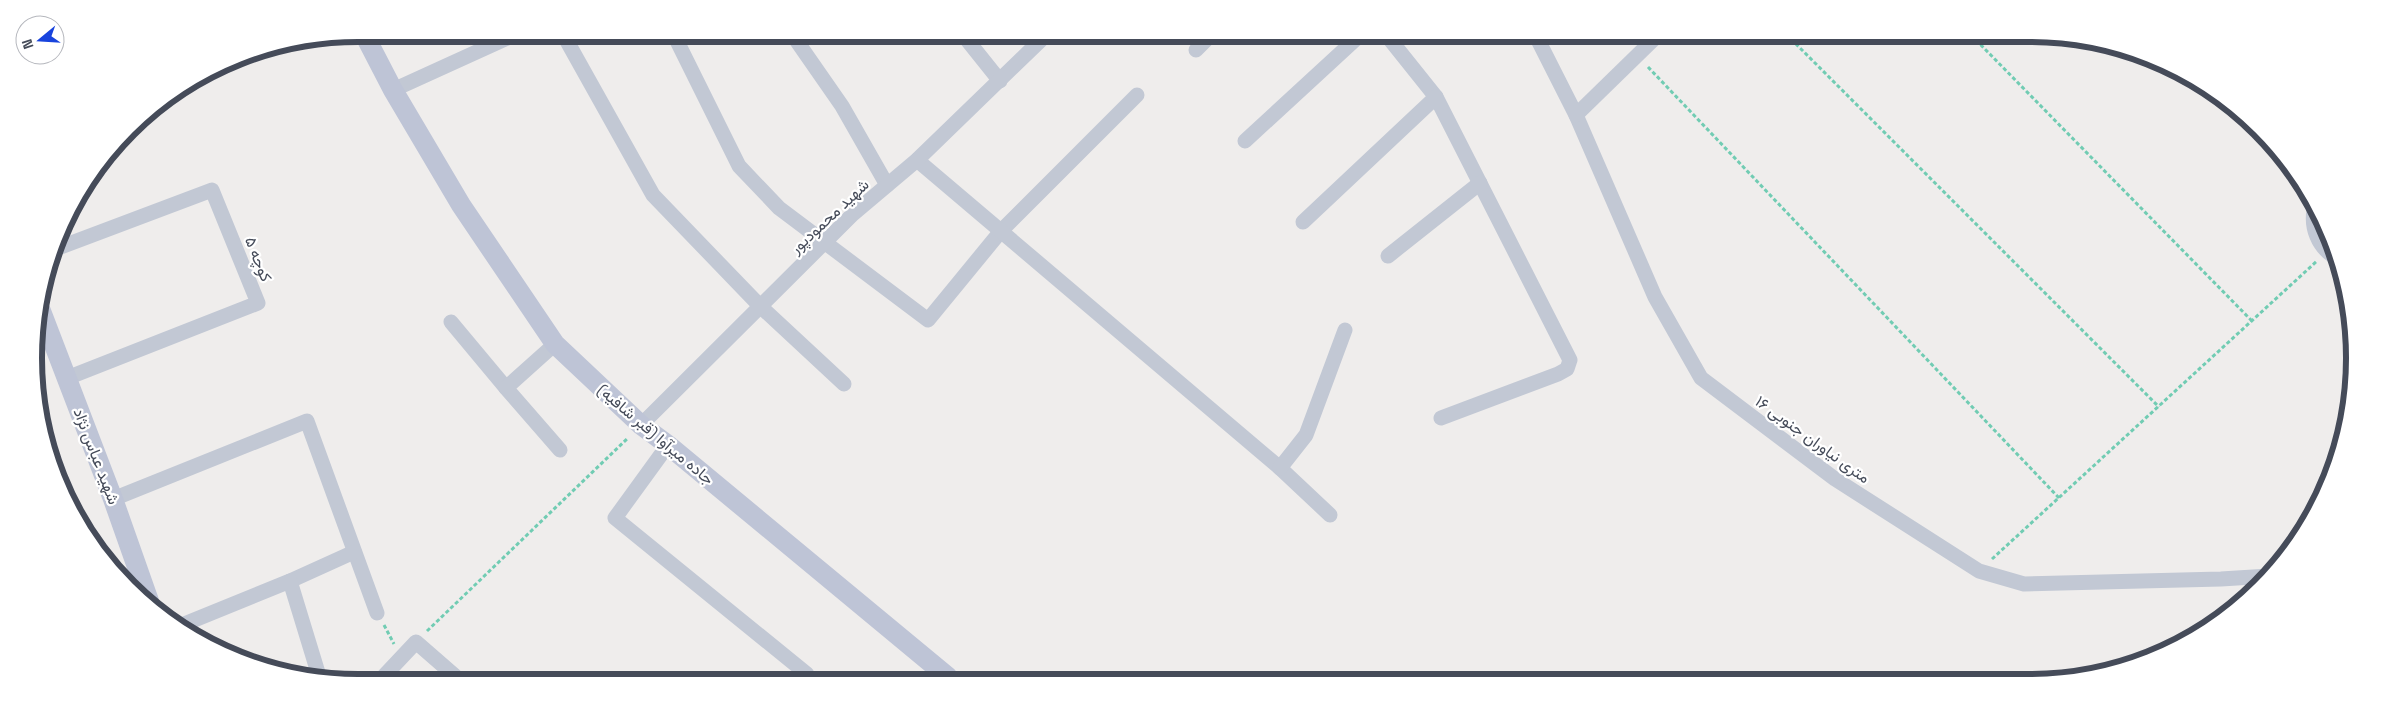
<svg xmlns="http://www.w3.org/2000/svg" width="2389" height="716" font-family="'Space Grotesk',Vazirmatn,sans-serif">
<style>
.lines{fill:none;stroke-linecap:round;stroke-linejoin:round}
.path{stroke:#71ccb3;stroke-width:3;stroke-dasharray:4 2.5;stroke-linecap:butt}
.street{stroke:#c2c8d4;stroke-width:15}
.secondary{stroke:#bec4d6;stroke-width:20}
.labels{text-anchor:middle;stroke-width:4.5;stroke-linejoin:round;paint-order:stroke}
.street-label{font-size:16px;fill:#454b59;stroke:#fff}
.rim{fill:none;stroke:#454b59;stroke-width:6}
</style>
<rect width="100%" height="100%" fill="#efedec"/>
<g class="lines">
<g class="path">
<polyline points="1791,39 2159,407"/>
<polyline points="1976,40 2252,321"/>
<polyline points="1648,67 2060,499"/>
<polyline points="1992,559 2317,261"/>
<polyline points="384,625 394,644"/>
<polyline points="427,631 628,438"/>
</g>
<g class="street">
<polyline points="563,34 653,195 760,306 844,384"/>
<polyline points="674,35 739,166 779,208 928,320 1001,231 1137,95"/>
<polyline points="964,36 1000,81"/>
<polyline points="794,37 842,106 887,185"/>
<polyline points="1388,37 1436,97 1570,360 1567,369 1558,374 1441,418"/>
<polyline points="1537,38 1576,115 1655,297 1701,378 1835,479 1979,571 2024,584 2221,579 2269,576"/>
<polyline points="1196,50 1209,37"/>
<polyline points="393,90 516,34"/>
<polyline points="1576,115 1655,38"/>
<polyline points="1245,141 1358,37"/>
<polyline points="917,160 1280,468 1330,515"/>
<path d="M2314,210c-3,18 4,36 19,46"/>
<polyline points="1303,222 1436,97"/>
<polyline points="58,248 212,190 258,303 67,378"/>
<polyline points="1388,256 1480,183"/>
<polyline points="451,322 506,388"/>
<polyline points="555,344 506,388 560,450"/>
<polyline points="641,425 853,214 917,160 1045,36"/>
<polyline points="668,445 615,518 807,674"/>
<polyline points="1280,468 1306,435 1345,330"/>
<polyline points="113,499 307,421 377,613"/>
<polyline points="290,581 354,552"/>
<polyline points="177,627 290,581 319,676"/>
<polyline points="384,676 416,642 455,676"/>
</g>
<g class="secondary">
<polyline points="364,34 393,90 461,205 555,344 641,425 668,445 948,677"/>
<polyline points="41,311 113,499 149,601"/>
</g>
</g>
<g class="labels">
<g class="street-label">
<text transform="translate(829 216) rotate(-43)" y="6">شهید محمودپور</text>
<text transform="translate(259 259) rotate(68)" y="6">کوچه ۵</text>
<text transform="translate(656 434) rotate(40)" y="6">جاده میرآوا (قبر شافیه)</text>
<text transform="translate(1813 439) rotate(36)" y="6">۱۶ متری نیاوران جنوبی</text>
<text transform="translate(97 456) rotate(69)" y="6">شهید عباس نژاد</text>
</g>
</g>
<path d="M0 0H2389V716H0ZM358 42H2030A316 316 0 0 1 2346 358V358A316 316 0 0 1 2030 674H358A316 316 0 0 1 42 358V358A316 316 0 0 1 358 42Z" fill="#fff" fill-rule="evenodd"/>
<path class="rim" d="M358 42H2030A316 316 0 0 1 2346 358V358A316 316 0 0 1 2030 674H358A316 316 0 0 1 42 358V358A316 316 0 0 1 358 42Z"/>
<g transform="translate(40 40) rotate(252)"><circle r="24" fill="#ffffff" stroke="#b5b7bd"/>
<path d="M0-4L9 19L0 12L-9 19Z" fill="#1843dd"/>
<text y="-8" font-size="14" font-weight="bold" text-anchor="middle" fill="#454b59">N</text>
</g>
</svg>
